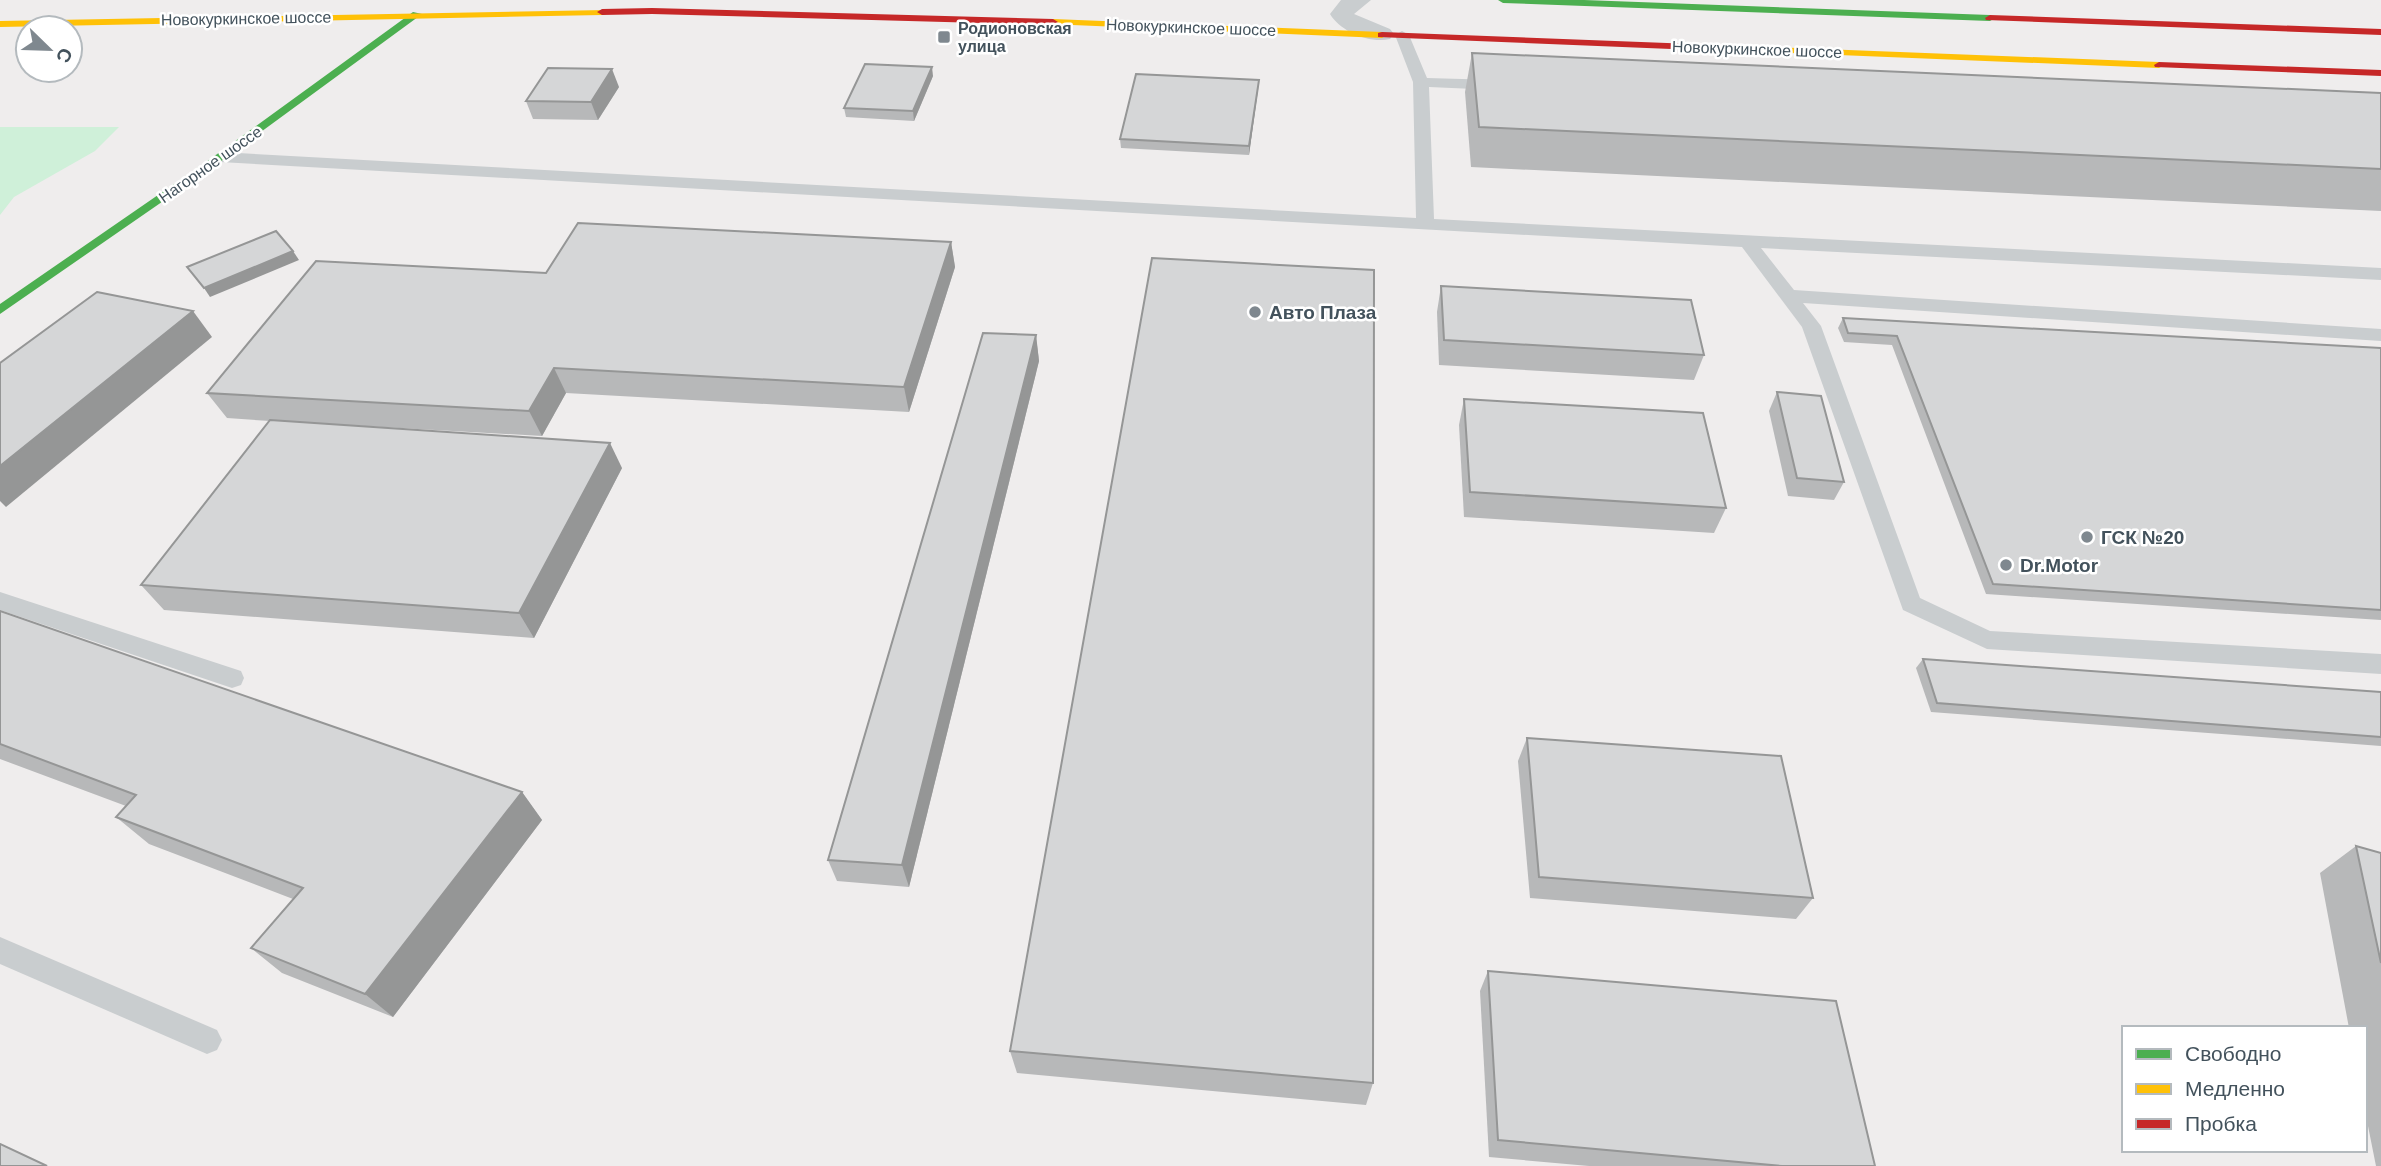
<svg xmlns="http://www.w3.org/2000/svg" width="2381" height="1166" font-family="Helvetica,sans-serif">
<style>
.green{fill:#cff0d9}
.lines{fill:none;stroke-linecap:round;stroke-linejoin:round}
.lane{fill:#c9cdcf;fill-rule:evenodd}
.street{fill:#c9cdcf;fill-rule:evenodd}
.fast{fill:#4caf50;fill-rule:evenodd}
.slow{fill:#ffc107;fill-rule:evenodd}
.jam{fill:#c62828;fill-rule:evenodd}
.wall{fill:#b7b8b9}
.shaded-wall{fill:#959696}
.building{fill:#d5d6d7;stroke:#959696;stroke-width:2}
.poi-dot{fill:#7f888f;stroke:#fff;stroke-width:2.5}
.labels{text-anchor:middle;stroke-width:5;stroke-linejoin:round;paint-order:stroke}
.far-street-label{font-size:16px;fill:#43525c;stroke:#fff}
.far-poi-label{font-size:16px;font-weight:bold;fill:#43525c;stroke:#fff;text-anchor:start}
.poi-label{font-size:19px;font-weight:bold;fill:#43525c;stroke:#fff;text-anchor:start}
</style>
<rect width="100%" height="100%" fill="#efeded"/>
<polygon class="green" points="0,127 119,127 95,151 14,197 0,215"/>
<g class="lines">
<g class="lane">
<polygon points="1402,31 1409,35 1427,78 1497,80 1505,85 1497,90 1429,87 1434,219 2381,268 2381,280 1761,248 1794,290 2381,329 2381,341 1803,303 1821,326 1920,598 1990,631 2381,654 2381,674 1987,649 1903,610 1802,327 1742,247 220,162 212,157 220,152 1416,218 1413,82 1395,35"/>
<polygon points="0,592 241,671 244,678 241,685 232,688 0,610"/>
<polygon points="0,937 217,1030 222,1040 217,1050 207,1054 0,964"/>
</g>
<path class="street" d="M1341,0h30l-17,14 36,15 4,5 -4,5c-21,5 -50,-8 -60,-25z"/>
<g class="fast">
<polygon points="1498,0 1584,0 1990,15 1995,18 1990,21 1503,3"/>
<polygon points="413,12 422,14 224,159 0,314 0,304 216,155"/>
</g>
<g class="slow">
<polygon points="606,10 606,14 602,15 0,27 0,21"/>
<polygon points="1053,19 1382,32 1387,35 1382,38 1049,24 1049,20"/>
<polygon points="1745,46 2159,62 2164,65 2159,68 1741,51 1740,49"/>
</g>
<g class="jam">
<polygon points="652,8 1053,19 1058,22 1053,25 652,14 602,15 597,12 602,9"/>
<polygon points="1990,15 2381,29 2381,35 1986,20 1985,18"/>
<polygon points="1382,32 1745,46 1750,49 1745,52 1378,37 1378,33"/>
<polygon points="2159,62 2381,70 2381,76 2155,67 2154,65"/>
</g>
</g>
<g class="wall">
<polygon points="1472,53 2381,93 2381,211 1471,167 1465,92"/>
<polygon points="933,76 914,121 846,117 844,108"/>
<polygon points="1259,80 1249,155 1121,148 1120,139"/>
<polygon points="619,87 598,120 533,119 526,101"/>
<polygon points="951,242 955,267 909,412 566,393 542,436 312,423 622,468 534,638 164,610 141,585 270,421 227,418 207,393 546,273"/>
<polygon points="1441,286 1704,355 1694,380 1439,365 1437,312"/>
<polygon points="1843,318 2381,348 2381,620 1986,594 1892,345 1844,342 1838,328"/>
<polygon points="1036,335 1039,361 909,887 837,881 828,860"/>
<polygon points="1777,392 1844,482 1834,500 1788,496 1769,411"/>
<polygon points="1464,399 1726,508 1714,533 1464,517 1459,425"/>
<polygon points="0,611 522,792 542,820 393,1017 282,973 251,948 293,899 149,844 116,817 126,806 0,759"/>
<polygon points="1923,659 2381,692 2381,746 1931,712 1916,668"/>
<polygon points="1527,738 1813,898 1796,919 1530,898 1518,761"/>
<polygon points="2356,846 2381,853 2381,1166 2376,1166 2365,1111 2365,1028 2349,1028 2320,873"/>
<polygon points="1488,971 1875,1166 1589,1166 1489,1157 1480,991"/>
<polygon points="1010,1051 1373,1083 1366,1105 1017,1073"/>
</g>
<g class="shaded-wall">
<polygon points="932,67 933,76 914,121 913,111"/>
<polygon points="612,69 619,87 598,120 591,102"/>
<polygon points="1259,80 1258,90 1249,155 1249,146"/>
<polygon points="951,242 955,267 909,412 904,387"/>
<polygon points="293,251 299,260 210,297 204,288"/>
<polygon points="193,311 212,337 6,507 0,501 0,466"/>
<polygon points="1036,335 1039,361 909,887 902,865"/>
<polygon points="554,368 566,393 542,436 529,411"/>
<polygon points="610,443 622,468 534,638 519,613"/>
<polygon points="522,792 542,820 393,1017 365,994"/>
</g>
<g class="building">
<polygon points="1472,53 2381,93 2381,169 1479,127"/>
<polygon points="865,64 932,67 913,111 844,108"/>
<polygon points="548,68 612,69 591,102 526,101"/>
<polygon points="1136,74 1259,80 1249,146 1120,139"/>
<polygon points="578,223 951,242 904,387 554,368 529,411 207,393 316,261 546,273"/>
<polygon points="276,231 293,251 204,288 187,267"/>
<polygon points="1152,258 1374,270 1373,1083 1010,1051"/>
<polygon points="1441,286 1691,300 1704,355 1444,340"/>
<polygon points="97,292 193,311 0,466 0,363"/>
<polygon points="1843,318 2381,348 2381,610 1993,584 1897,336 1848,333"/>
<polygon points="983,333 1036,335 902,865 828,860"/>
<polygon points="1777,392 1821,396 1844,482 1797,478"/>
<polygon points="1464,399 1703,413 1726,508 1470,492"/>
<polygon points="270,420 610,443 519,613 141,585"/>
<polygon points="0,611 522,792 365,994 251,948 303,888 116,817 136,795 0,744"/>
<polygon points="1923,659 2381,692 2381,737 1937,703"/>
<polygon points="1527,738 1781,756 1813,898 1539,877"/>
<polygon points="2356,846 2381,853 2381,963"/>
<polygon points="1488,971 1836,1001 1875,1166 1782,1166 1498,1140"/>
<polygon points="0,1144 47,1166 0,1166"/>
</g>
<g class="poi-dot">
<rect x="937" y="30" width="14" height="14" rx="3.5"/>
<circle cx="1255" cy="312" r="7"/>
<circle cx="2087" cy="537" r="7"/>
<circle cx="2006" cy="565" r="7"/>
</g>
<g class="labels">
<g class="far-street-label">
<text transform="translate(246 18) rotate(-1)" y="6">Новокуркинское шоссе</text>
<text transform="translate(1191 27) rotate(2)" y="6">Новокуркинское шоссе</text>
<text transform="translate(1757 49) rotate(2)" y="6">Новокуркинское шоссе</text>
<text transform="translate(210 164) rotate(-35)" y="6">Нагорное шоссе</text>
</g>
<g class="far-poi-label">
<text x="958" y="34">Родионовская<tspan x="958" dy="18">улица</tspan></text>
</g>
<g class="poi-label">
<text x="1269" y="319">Авто Плаза</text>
<text x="2101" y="544">ГСК №20</text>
<text x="2020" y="572">Dr.Motor</text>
</g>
</g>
<rect x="2122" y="1026" width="245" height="126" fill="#ffffff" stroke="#b4babe" stroke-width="2"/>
<rect x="2136" y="1049" width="35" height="10" fill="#4caf50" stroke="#b4babe" stroke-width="2"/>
<text x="2185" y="1061" font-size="21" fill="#43525c">Свободно</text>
<rect x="2136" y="1084" width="35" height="10" fill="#ffc107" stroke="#b4babe" stroke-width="2"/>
<text x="2185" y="1096" font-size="21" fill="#43525c">Медленно</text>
<rect x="2136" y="1119" width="35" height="10" fill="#c62828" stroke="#b4babe" stroke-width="2"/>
<text x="2185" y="1131" font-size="21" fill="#43525c">Пробка</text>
<g transform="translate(49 49) rotate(113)"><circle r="33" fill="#ffffff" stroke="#b4babe" stroke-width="2"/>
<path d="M0-5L12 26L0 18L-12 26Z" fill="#7f888f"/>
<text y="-10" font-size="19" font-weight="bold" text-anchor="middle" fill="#43525c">С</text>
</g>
</svg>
